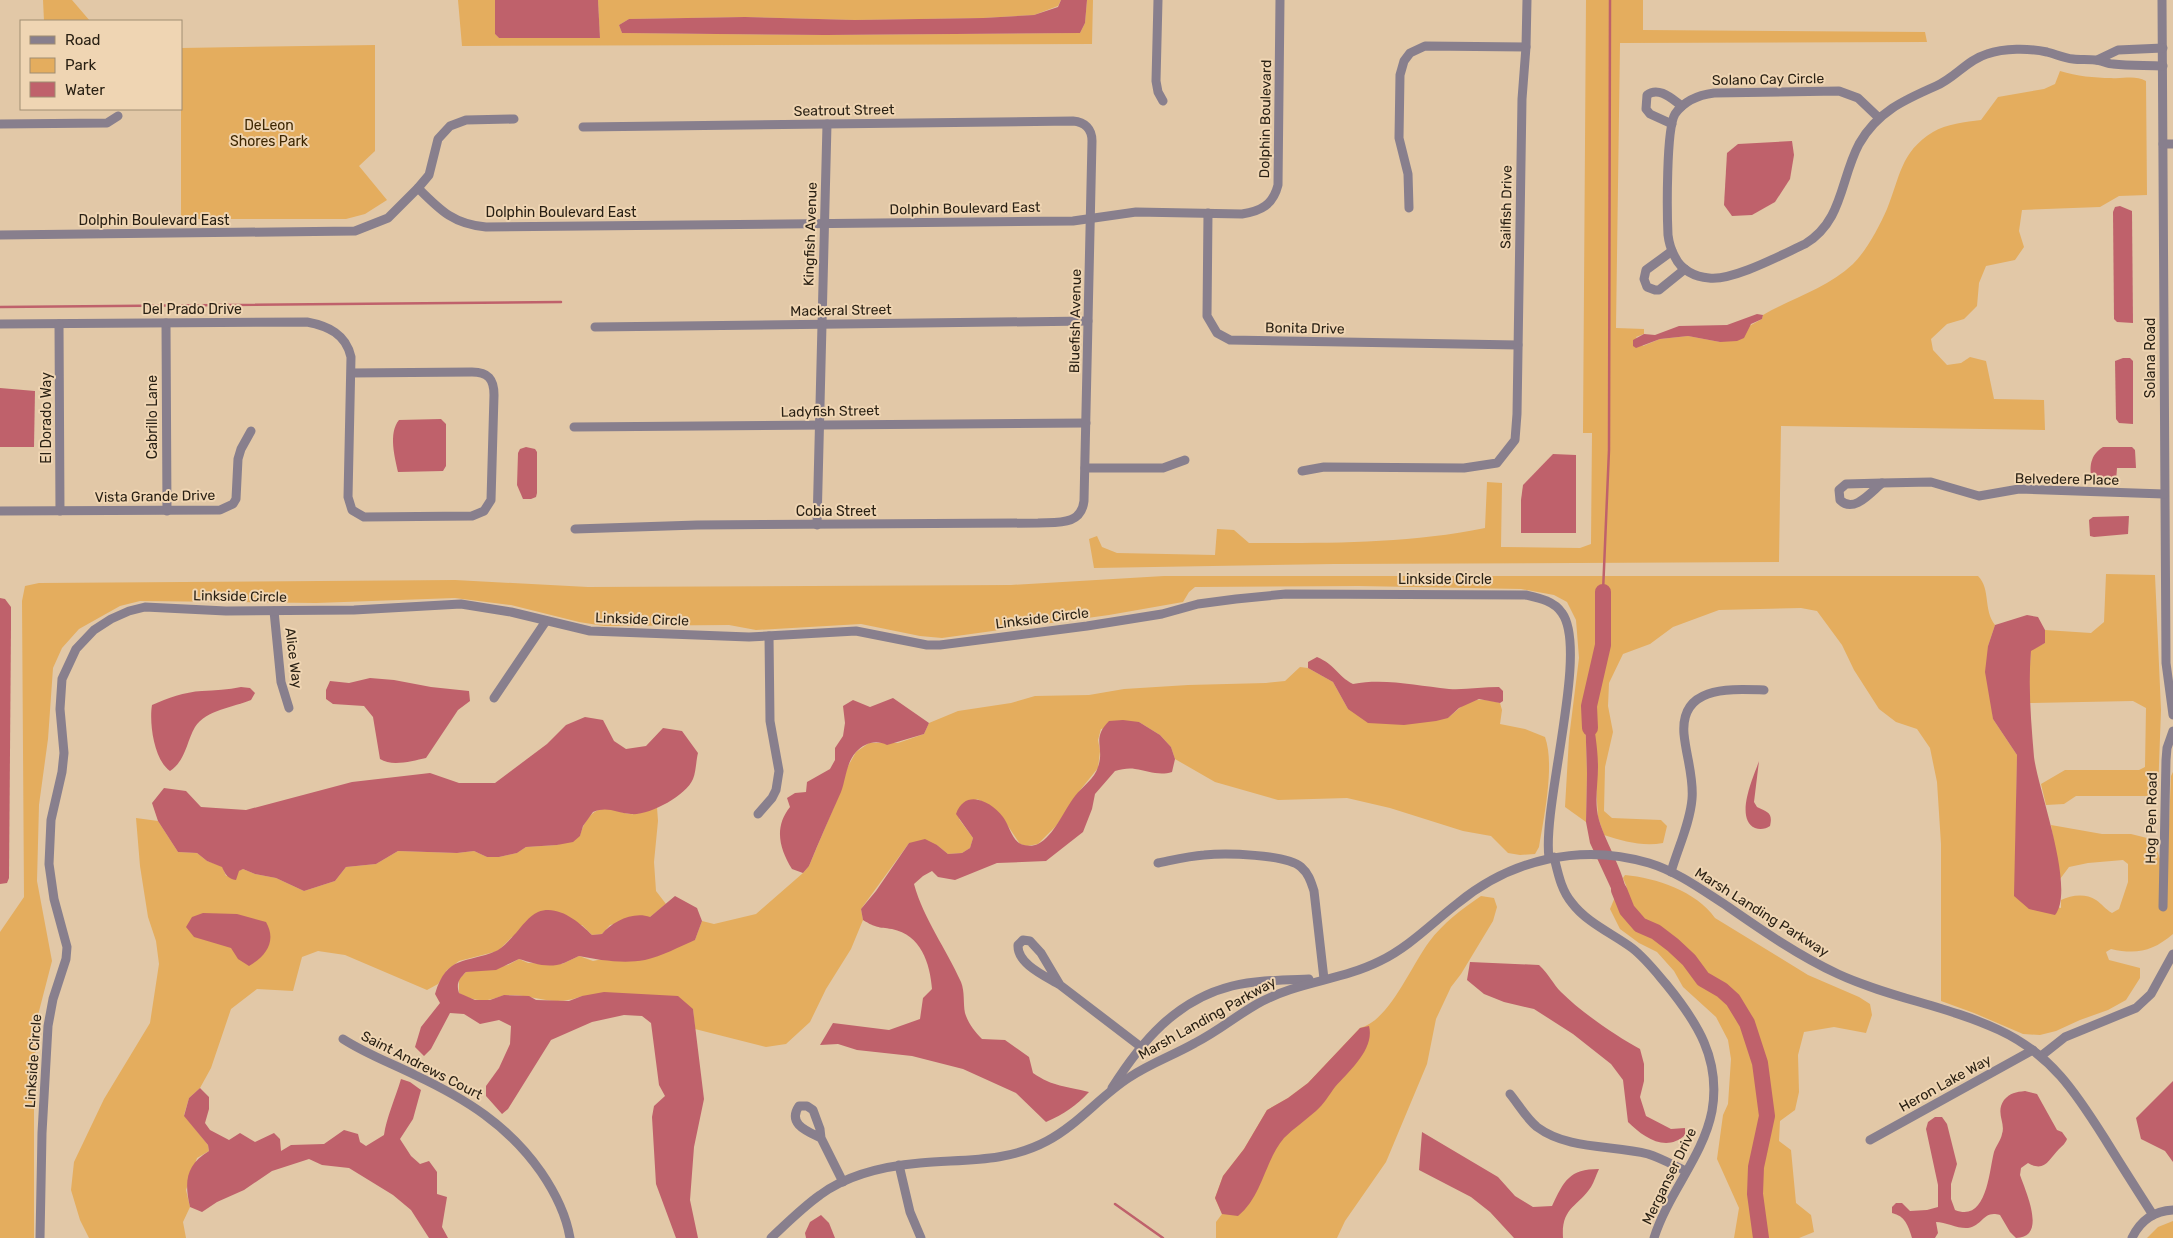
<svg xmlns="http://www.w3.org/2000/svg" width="2173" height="1238" font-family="Rubik,sans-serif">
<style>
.green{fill:#e4ad5e}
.water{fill:#bf616b}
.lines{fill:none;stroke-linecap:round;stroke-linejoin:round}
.stream{stroke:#bf616b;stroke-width:2.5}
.river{stroke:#bf616b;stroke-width:16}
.minor{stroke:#887f8d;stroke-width:9}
.labels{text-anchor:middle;stroke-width:4;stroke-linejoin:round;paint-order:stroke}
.street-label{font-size:14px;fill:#2a2114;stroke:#efd5b3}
.park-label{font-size:14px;fill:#3e2702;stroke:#efd5b3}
</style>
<rect width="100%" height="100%" fill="#e2c8a7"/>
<g class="green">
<polygon points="43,0 72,0 90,21 44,21"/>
<polygon points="458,0 495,0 495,34 499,38 600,38 598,0 1061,0 1058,6 1034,15 983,18 855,20 745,17 629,19 619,25 622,33 825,35 1080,33 1085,23 1087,0 1093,0 1092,44 462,46"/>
<path d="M1586,0h57v30l282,2 2,10 -307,1 -4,285 28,1v5l-8,3 7,9 17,-7 28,-3 32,6 42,-23 1,-4c29,-17 65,-27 90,-51 14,-14 26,-37 34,-55 13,-31 13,-57 46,-77 13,-8 33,-10 48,-12l17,-23 46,-8 11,-5 5,-13c17,5 34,7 51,7 13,1 24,-3 35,3l1,114 -28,1 -19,11 -78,3 -3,21 5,16 -9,13 -29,6 -7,17 -2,23 -13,13 -17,5 -16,15 2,11 14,15 14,-2 9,-6 16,4 8,38 50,1 1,30 -264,-4 -2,136 -445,2 -240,4 -5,-29 8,-3 5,11 15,6 98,2 2,-26 17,1 15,13c79,0 158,1 236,-15l2,-46 15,1 -1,64 79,1 11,-4 1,-111h-9z"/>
<polygon points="375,45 375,151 359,166 387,200 365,214 346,219 181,219 181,48"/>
<polygon points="2106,574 2155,575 2161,710 2158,792 2151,796 2076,796 2064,804 2046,805 2041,784 2065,770 2139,770 2145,767 2146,708 2133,701 2030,703 2029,680 2031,650 2045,643 2045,630 2091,633 2104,622"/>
<path d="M1164,576h814c13,13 5,34 17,49l-7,21 5,73 24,36 -2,141 46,12v-8c10,-5 25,-7 35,0 6,4 9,9 16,13l7,-4 9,-27v-18l-5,-4 -35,3 -19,4 -9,12 -9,-54 51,9h29l20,5 5,8 4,12 9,-35 2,-48 2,-4v162c-20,17 -36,21 -62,15l-5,3 3,8 31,8v10l-14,22 -18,10 -28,10 -24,11 -16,4 -17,-1 -49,-21 -33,-12v-157l-4,-62 -7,-34 -13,-19 -21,-7 -17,-13 -25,-39 -12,-25 -25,-34 -16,-3 -82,2 -46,17 -23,17 -27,10 -14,29 -1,23 5,26 -8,35 -1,44 8,7 49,2 6,6 -4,17c-20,4 -40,-2 -59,-8l-6,-18 -2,-33 2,-18 -3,-21 -10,-34 2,62 -1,49 -21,-15 4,-69 10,-80 -3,-38 -9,-18 -13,-7 -33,-6 -162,-3 -164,1 -6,5 -6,10 -74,13 -167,23 -22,-2 -59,-12 -105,6 -27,-5 -125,1 -25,-4 -68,-17 -56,-7 -139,5 -176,-2 -20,5 -41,23 -17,19 -9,20 -5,71 -9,66 -2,76 15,80 -15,58 -3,66v153h-34v-306l24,-35 -2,-296 3,-15 14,-3 416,-3 133,7 423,-2z"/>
<path d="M1300,667l8,1 25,14 15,27 100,9c20,-18 26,-22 52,-15l2,7 -2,14 25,5 20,8c10,27 -1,80 -6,110l-4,7 -15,1 -12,-2 -17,-17 -28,-5 -73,-23 -43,-10 -69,2 -63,-18 -40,-23 -4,-12 -11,-12 -21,-13 -38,7 -3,11 2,11 -2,17 -17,21 -25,37 -18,18 -11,2 -7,-2 -18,-27 -11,-11 -14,-7 -18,20 14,19 -3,10 -8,5 -14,1 -11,-9 -28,-2 -48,66 2,11 -12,29 -25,40 -16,33 -24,22 -20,3 -71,-18 -2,-20 -111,-13c-30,12 -46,-2 -75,-1 -5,0 -10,3 -15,4 -11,3 -24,0 -33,-6v-14l7,-7 42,-7 11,-6 9,4 34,1 17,-8 14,5 102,-21 7,-19 12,3 42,-10 47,-41 6,-7 32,-76 6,-22 9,-16 13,-9h29l26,-9 5,-11 29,-12 53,-8 24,-7 54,-1 35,-6 64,-4 78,-2 19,-2z"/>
<path d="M657,807l1,14 -4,41 2,29 10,13 -16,13 -40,8 -8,9 -10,1 -10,-10 -70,12 -14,14 -39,10 -12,9 -9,14 -11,6 -82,-35 -27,-4 -16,6 -9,34 -36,-2 -26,20 -20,59 -11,20 -11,10 -5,17 24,30 1,6 -12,7 -11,32 4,17 -7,15 3,16h-97l-9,-18 -9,-30 3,-28 30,-63 46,-76 9,-59 -3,-23 -8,-24 -8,-51 -4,-48 22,3 20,31 19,1 10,8 15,5 4,10 17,-7 12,5 21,4 28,13 31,-10 11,-14 30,-3 22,-13 59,2 17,-2 13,6h12l18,-4 9,-6 31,-2 23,-9c4,-15 13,-30 32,-27 6,1 12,5 18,5 8,1 19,-4 27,-7z"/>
<path d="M1625,875c31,3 71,16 90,43l93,57 51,22 11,7 2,11 -6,18 -32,-6 -30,5 -6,23 1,37 -4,18 -15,11 -1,20 12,9 5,53 15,12 3,17 -15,6h-65l5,-30 -22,-49 6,-44 5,-11 3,-45 -3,-19 -12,-23 -33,-30 -9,-16 -17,-19 -18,-9 -19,-14 -10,-20 5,-12 6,8 6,-17 -4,-10z"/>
<path d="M1481,896l13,2 3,9 -4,14 -32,53 -10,13 -15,32 -9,45 -41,98 -41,59 -8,17h-121v-16l6,-8 -7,-16 8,-22 21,-27 23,-39 21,-12 20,-15 52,-55c29,-7 51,-62 69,-86 14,-19 33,-33 52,-46z"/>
<polygon points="2173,1221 2173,1238 2147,1238 2158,1227"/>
</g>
<g class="water">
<polygon points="495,0 598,0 600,38 499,38 495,34"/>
<polygon points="1061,0 1087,0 1085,23 1080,33 825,35 622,33 619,25 629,19 745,17 855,20 983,18 1034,15 1058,7"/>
<polygon points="1792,141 1794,155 1790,179 1775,202 1752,215 1732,216 1724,205 1727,153 1738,144"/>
<polygon points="2120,206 2132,211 2133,323 2117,322 2114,319 2113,212 2115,207"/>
<polygon points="1757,314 1763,315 1762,319 1751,324 1744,338 1737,341 1720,342 1688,336 1660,339 1636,348 1633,346 1633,340 1644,334 1655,335 1679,326 1727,325"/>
<polygon points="2123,358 2130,358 2133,361 2133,424 2119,423 2116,419 2115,361"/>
<polygon points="0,388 35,391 34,447 0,447"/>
<path d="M441,419l5,5v42l-3,5 -45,1c-3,-14 -10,-39 1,-52z"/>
<polygon points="526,447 535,449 537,452 537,493 536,497 531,499 523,499 517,485 518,453 520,449"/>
<path d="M2103,447h29l3,3 1,18h-19l-1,13h-24c-3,-14 -2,-26 11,-34z"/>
<polygon points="1553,454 1576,455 1576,533 1521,533 1521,500 1523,485"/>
<polygon points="2129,516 2128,534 2094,537 2090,536 2089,520 2093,517"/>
<polygon points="0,598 5,599 11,607 11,627 9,878 7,883 0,884"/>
<path d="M2027,615l11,2 7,13v13l-14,8c-3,35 0,70 3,106 4,33 42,132 21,158l-26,-6 -15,-13 3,-141 -24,-36 -8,-47 3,-26 7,-21z"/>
<path d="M1317,657c19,8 20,19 36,27 32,-6 64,2 96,5 16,1 34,-2 50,-2l4,4v10l-3,2 -21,-4 -20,9 -11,10 -12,3 -32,4 -36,-2 -20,-14 -15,-27 -25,-14v-6z"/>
<path d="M370,678l24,2 37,7 38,4 1,10 -12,9 -32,48c-14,3 -34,9 -46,1l-7,-42 -9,-11 -31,-2 -7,-5v-9l4,-9 19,2z"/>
<path d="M241,687l9,1 5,5 -4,7c-17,7 -45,10 -56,27 -9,16 -9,33 -25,44 -16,-11 -21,-48 -18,-66 16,-7 32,-13 50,-14 13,-1 26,-1 39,-4z"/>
<path d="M893,698l36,25 -5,11 -37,11c-11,-6 -23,-2 -31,7 -10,11 -10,27 -15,40 -11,25 -22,49 -32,74l-6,7 -11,-4c-13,-21 -18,-42 -2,-62l-3,-9 8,-5 11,-1 1,-10 23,-13 5,-9v-12l8,-12 2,-13 -2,-17 10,-6 17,7z"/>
<path d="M1589,706l3,4c2,18 6,38 6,57 0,17 -4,36 1,53 7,25 34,66 28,90l-12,-13 -25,-54 -4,-21 1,-49 -2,-62z"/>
<path d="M585,717l18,3 11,21 12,8 20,-3 17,-18 19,3 16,22c-2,8 -2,19 -5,26 -7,17 -45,37 -62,35 -15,-1 -23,-8 -38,-2l-10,14 -3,10 -7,6 -16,3 -31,2 -9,6 -18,4h-12l-13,-6 -17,2 -59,-2 -22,13 -30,3 -11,14 -31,10 -28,-13 -21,-4 -12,-5 -4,2 -3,9c-8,-1 -11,-6 -14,-13l-15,-6 -10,-8 -19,-1 -20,-31 -6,-18 12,-15 22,3 15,16 45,3 106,-28 78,-9 29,10h36l52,-39 19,-19z"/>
<path d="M1123,720l16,2 21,13 11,12 4,12 -3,13c-13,4 -24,-1 -37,-3 -6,-1 -13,0 -20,2l-20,23 -3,15 -9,23 -37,29 -49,2 -42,17 -17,-3 -6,-6 -9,5 -9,8c10,36 32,64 47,98 4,10 2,21 4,31 3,10 10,19 17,26l23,1 24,17 4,16c20,14 33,13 56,19 -13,14 -25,22 -43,30l-30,-29 -53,-24 -51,-13 -55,-6 -19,-6 -18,1 13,-22 56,7 31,-11 3,-21 9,-9c-2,-26 -11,-54 -40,-60 -14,-2 -16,-1 -29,-9l-2,-11 15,-18 33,-48 16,-4 12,6 11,9 14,-1 8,-5 3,-10 -17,-24c9,-26 35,-13 47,3 6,8 8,20 16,26 5,3 13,4 19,1 16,-8 26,-34 37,-48 7,-9 20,-18 23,-29 7,-20 -7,-28 11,-46z"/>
<path d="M1759,761l-5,41 3,5c11,5 16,6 13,19 -4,3 -10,4 -15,2 -21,-10 -1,-52 4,-67z"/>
<path d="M675,896l22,12 5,13 -7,19c-16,7 -33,16 -50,20 -22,4 -46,0 -66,-4 -5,2 -10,5 -15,7 -16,6 -31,0 -45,-4l-23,11 -30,2c-7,7 -10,11 -7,21l16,7h15l14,-5 25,1 7,4 33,1 13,-5 22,-4 74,4 15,13 11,90 -10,48 -4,53 8,38h-22l-20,-54 -4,-67 2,-11 11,-10 -6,-11 -8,-62 -9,-7 -18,-1 -32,7 -41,18 -43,69 -6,5 -16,-18v-10l13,-18 11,-24 1,-18 -12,-6 -19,4 -16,-10 -14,-1 -19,36 -7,7 -9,-9 6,-20 19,-24 -5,-9c12,-40 31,-30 61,-43 7,-3 15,-13 20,-18 6,-7 13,-17 22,-21 20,-8 41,10 54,23l10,-1c10,-12 31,-23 48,-17z"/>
<path d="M203,913l34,1 29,8c11,19 0,34 -17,44l-11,-7 -7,-11 -37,-11 -8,-10 6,-10z"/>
<path d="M1470,962l69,3c10,9 14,19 22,27 20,20 55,44 79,57l4,15v17l-4,16 6,19 25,13 14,-1v7c-19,18 -42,2 -57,-13l-5,-42 -12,-16 -38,-30 -39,-25 -30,-7 -20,-8 -17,-14z"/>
<path d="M1369,1026c6,23 -20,45 -34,61 -6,8 -11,17 -19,24 -10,9 -22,17 -32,27 -20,24 -21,57 -46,78l-16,-2 -7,-16 8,-22 21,-27 23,-39 21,-12 20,-15 52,-55z"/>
<path d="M401,1079l9,3 11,8 -8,29 -13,20 11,17 9,8 9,-3 8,11v22l10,3 -5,30 6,11h-19l-18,-28 -18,-15 -44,-27 -27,-3 -13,-6 -37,12 -28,19 -27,12 -15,10 -12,-5c-6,-26 -4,-42 19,-56l-1,-6 -24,-29 5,-18 11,-10 9,9v12l-4,14 5,7 19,10 11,-7 15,9 19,-9 6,6 1,12 10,-6 33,-1 20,-14 14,4 2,8 6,4 18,-11c2,-16 12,-39 17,-56z"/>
<polygon points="2173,1081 2173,1162 2165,1151 2141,1139 2136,1118"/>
<path d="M2025,1091l12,3 20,36 5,2 5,7c-2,5 -4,6 -8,10 -10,10 -14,24 -31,14l-7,5 -1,7c5,15 28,63 -4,63l-6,-6 -10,-17c-17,-5 -16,10 -32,13 -10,1 -22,-6 -32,-6l2,11 -3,5h-23c-4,-13 -7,-22 -20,-25v-6l4,-4h6l8,8 17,-1 11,-3v-22l-12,-56 2,-7 7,-5h7l5,7 10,40 -6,20v15l4,11c32,13 34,-39 39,-58 2,-6 7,-12 8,-18 4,-11 -7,-21 2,-34 6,-7 12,-8 21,-9z"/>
<path d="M1422,1132l76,45 17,19 18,11 19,-1c12,-25 17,-37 47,-37 -3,6 -5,13 -8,18 -13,20 -30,20 -28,51h-49l-24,-26 -19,-15 -52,-27z"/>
<polygon points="821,1215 829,1223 835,1238 806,1238 805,1233 810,1222"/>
</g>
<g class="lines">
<g class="stream">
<polyline points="0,307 561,302"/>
<polyline points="1603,592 1609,450 1610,0"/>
<polyline points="1115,1204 1163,1238"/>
</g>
<g class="river">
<polyline points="1590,728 1589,706 1603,645 1603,592"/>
<polyline points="1619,890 1627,910 1640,925 1656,932 1673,945 1689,960 1703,979 1722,990 1733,1000 1747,1023 1760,1063 1767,1116 1756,1167 1755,1194 1761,1238"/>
</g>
<g class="minor">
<polyline points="1158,0 1156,81 1158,92 1163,101"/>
<polyline points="2162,0 2166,663 2173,715"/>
<polyline points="2097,60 2118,50 2163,48"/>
<path d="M1879,118l-21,-20 -19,-7 -125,2c-16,2 -30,8 -39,21 -9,15 -8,100 -7,121 1,8 3,15 7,22 6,13 20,20 34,21 24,3 72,-23 96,-34 38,-23 35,-64 54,-100 18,-32 45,-44 77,-58 19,-8 31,-26 51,-32 17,-6 42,-6 60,-2 8,2 17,6 26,7 7,1 15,0 22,1 6,0 12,4 18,4 17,2 34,1 50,2"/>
<polyline points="0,124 107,123 118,116"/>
<path d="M1672,124l-22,-10 -4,-5 1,-14c12,-9 25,4 35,11"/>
<polyline points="2163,144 2173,144"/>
<path d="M418,188c22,22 35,36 68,39l587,-6 63,-9 106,2c19,-3 31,-9 36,-29l2,-185"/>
<polyline points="1409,208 1408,174 1399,138 1400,75 1404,61 1410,53 1425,46 1526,47"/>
<polyline points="1208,213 1207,316 1217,333 1230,340 1518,345"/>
<polyline points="0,235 355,231 388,218 418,188 429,175 438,139 450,126 466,120 514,119"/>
<polyline points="1672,251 1646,270 1644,279 1647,287 1655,290 1659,290 1685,269"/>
<polyline points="166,323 167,511"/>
<path d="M0,324l307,-2c21,4 39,12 44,35l-3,140 4,13 12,7 108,-1 12,-5 7,-11 3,-105c0,-16 -6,-23 -22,-23l-121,1"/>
<polyline points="59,324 60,511"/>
<polyline points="595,327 1088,321"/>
<polyline points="574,427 1086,423"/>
<polyline points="1085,468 1163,468 1185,460"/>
<polyline points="1302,471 1324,467 1464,468 1497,463 1515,440 1517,414 1522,99 1526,47 1527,0"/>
<polyline points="1882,483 1931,482 1979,496 2019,489 2164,494"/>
<path d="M1882,483c-11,9 -28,31 -42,17l-1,-10 7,-6z"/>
<polyline points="0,511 220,510 233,504 236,499 238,459 241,449 251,431"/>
<polyline points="817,525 827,124"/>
<path d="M575,529l122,-4 341,-2c19,-1 43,3 46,-22l8,-360c0,-12 -7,-19 -19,-20l-490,6"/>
<polyline points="274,611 281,682 289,708"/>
<polyline points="494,698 546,621"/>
<polyline points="758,814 772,798 776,790 779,771 770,721 769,636"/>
<path d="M1554,857c4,16 7,33 18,46 14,19 41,31 60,45 13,10 23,23 34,36 31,38 55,75 46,127 -9,46 -44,82 -58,127"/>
<path d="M1158,863c15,-3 31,-7 46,-8 21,-2 82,-1 97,12 8,7 10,15 13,24l10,88"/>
<path d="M1671,872c7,-24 19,-49 21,-73 2,-22 -6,-43 -8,-65 -4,-49 47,-45 80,-44"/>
<polyline points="2163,907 2166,760 2167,748 2173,731"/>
<path d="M1060,985c-15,-9 -43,-21 -42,-40l5,-5 7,1 11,12 19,32 81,62"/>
<path d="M343,1039c23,15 48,24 72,36 51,24 93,50 126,97 13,19 25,42 29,66"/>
<polyline points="2041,1056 2065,1037 2136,1008 2151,994 2173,954"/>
<path d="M1112,1088c29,-46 64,-88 120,-102 25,-6 51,-6 77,-7"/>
<path d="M1510,1094c9,11 16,24 27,33 31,23 75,18 111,27 13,4 25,11 38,17"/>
<path d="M821,1138c-14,-7 -34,-14 -22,-32h8l6,4 7,19 1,9 22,44"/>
<polyline points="1870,1140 2033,1050"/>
<polyline points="899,1165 910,1212 921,1238"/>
<path d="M40,1238l2,-105 6,-107 5,-27 13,-40 1,-12 -13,-48 -5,-35 2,-44 11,-48 2,-19 -4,-44 2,-30 14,-30 18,-19 17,-11 18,-8 16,-4 81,4 128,-1 107,-6 50,8 79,19 159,6 107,-6 71,14h13l147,-19 75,-12 36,-10 38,-5 50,-5 240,1c13,3 28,6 36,18 27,37 -20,191 -13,245"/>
<path d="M771,1238c16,-15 32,-31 49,-43 28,-21 66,-29 100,-32 44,-4 86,0 127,-22 32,-17 53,-45 83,-64 21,-14 44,-22 65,-34 22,-11 41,-27 62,-39 41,-23 83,-23 123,-43 29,-14 52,-38 78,-58 54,-44 123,-60 191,-40 29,9 53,27 78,43 36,25 72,50 111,68 52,24 110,32 161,56 52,24 77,63 106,109 16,26 32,51 48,76"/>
<path d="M2132,1238c8,-17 22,-27 41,-28"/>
</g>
</g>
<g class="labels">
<g class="street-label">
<text transform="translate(1768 79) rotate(-1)" y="5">Solano Cay Circle</text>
<text transform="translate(844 110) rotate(-1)" y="5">Seatrout Street</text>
<text transform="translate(1265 119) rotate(-89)" y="5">Dolphin Boulevard</text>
<text transform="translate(1506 207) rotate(-89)" y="5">Sailfish Drive</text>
<text transform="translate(965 208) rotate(-1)" y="5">Dolphin Boulevard East</text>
<text x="561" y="217">Dolphin Boulevard East</text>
<text x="154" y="225">Dolphin Boulevard East</text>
<text transform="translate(810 234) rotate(-88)" y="5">Kingfish Avenue</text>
<text x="192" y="314">Del Prado Drive</text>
<text transform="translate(841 310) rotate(-1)" y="5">Mackeral Street</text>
<text transform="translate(1075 321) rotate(-89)" y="5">Bluefish Avenue</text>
<text transform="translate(1305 328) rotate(1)" y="5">Bonita Drive</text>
<text transform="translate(2150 358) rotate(-90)" y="5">Solana Road</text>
<text transform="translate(830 411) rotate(-1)" y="5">Ladyfish Street</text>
<text transform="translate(152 417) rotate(-90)" y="5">Cabrillo Lane</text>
<text transform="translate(46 418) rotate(-90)" y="5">El Dorado Way</text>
<text transform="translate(2067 479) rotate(1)" y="5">Belvedere Place</text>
<text transform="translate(155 496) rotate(-1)" y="5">Vista Grande Drive</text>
<text x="836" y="516">Cobia Street</text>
<text x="1445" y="584">Linkside Circle</text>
<text transform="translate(240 596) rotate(1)" y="5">Linkside Circle</text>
<text transform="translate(1042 618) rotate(-7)" y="5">Linkside Circle</text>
<text transform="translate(642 619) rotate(2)" y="5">Linkside Circle</text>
<text transform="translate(294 658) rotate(83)" y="5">Alice Way</text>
<text transform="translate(2151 818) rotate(-89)" y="5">Hog Pen Road</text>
<text transform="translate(1762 912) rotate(32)" y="5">Marsh Landing Parkway</text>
<text transform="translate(1207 1018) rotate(-29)" y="5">Marsh Landing Parkway</text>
<text transform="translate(33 1061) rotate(-86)" y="5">Linkside Circle</text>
<text transform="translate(422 1065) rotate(27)" y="5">Saint Andrews Court</text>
<text transform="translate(1945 1083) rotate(-29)" y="5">Heron Lake Way</text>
<text transform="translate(1669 1176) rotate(-64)" y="5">Merganser Drive</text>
</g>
<g class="park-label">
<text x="269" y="130">DeLeon<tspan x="269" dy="16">Shores Park</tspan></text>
</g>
</g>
<rect x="20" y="20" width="162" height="90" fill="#efd5b3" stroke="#a08d73"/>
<rect x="30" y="36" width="25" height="8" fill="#887f8d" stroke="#a08d73"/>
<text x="65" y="45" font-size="15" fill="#2a2114">Road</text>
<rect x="30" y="58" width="25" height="15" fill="#e4ad5e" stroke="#a08d73"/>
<text x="65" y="70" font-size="15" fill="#2a2114">Park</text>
<rect x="30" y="82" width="25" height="15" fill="#bf616b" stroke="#a08d73"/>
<text x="65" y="95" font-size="15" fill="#2a2114">Water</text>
</svg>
